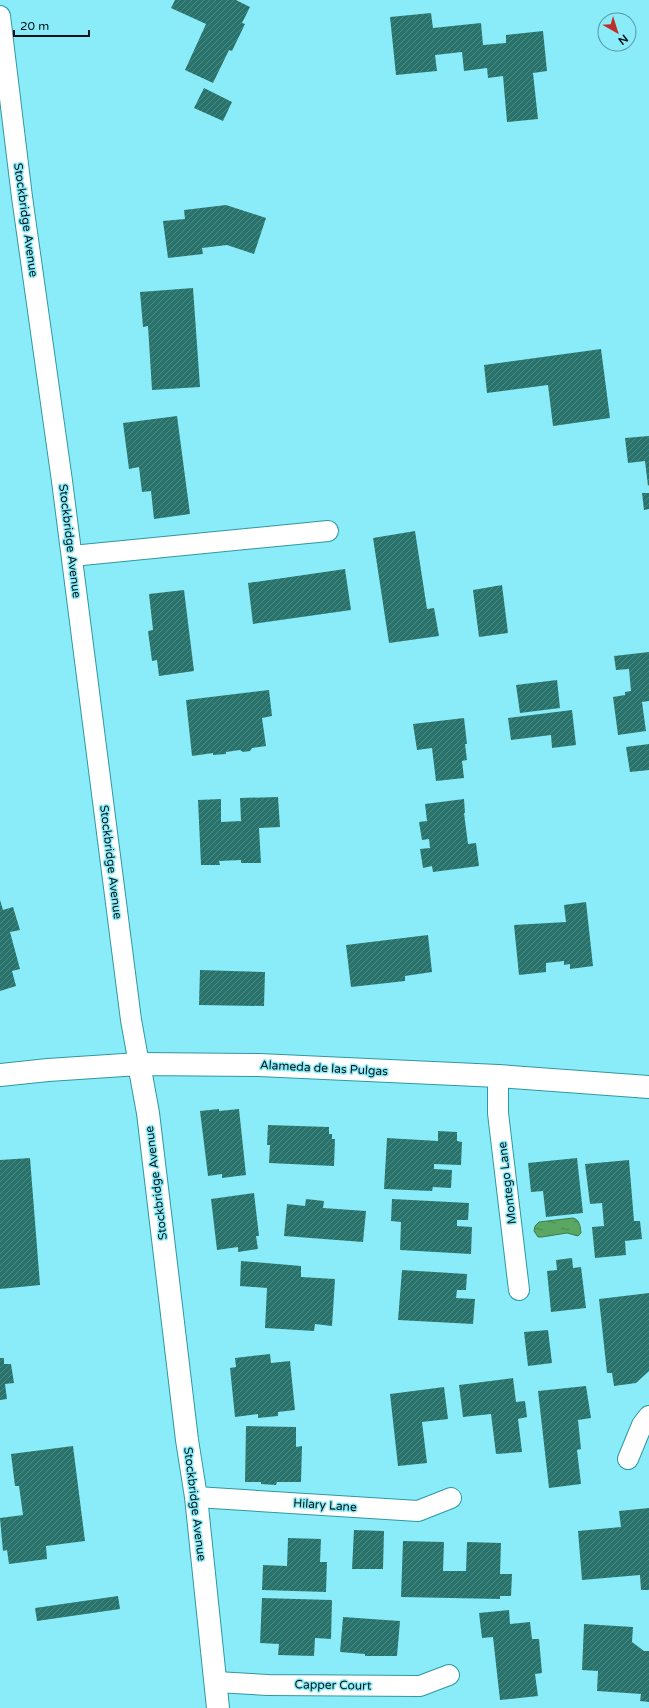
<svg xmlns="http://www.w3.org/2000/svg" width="649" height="1708" font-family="'Varela Round',sans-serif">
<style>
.water{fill:url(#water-ripples);stroke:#3f7b4c}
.building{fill:url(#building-hatch)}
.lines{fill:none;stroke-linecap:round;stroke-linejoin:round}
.street-casing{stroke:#2f97a3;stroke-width:22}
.secondary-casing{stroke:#2f97a3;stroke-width:24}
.street{stroke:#fff;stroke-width:20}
.secondary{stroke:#fff;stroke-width:22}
.labels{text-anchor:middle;stroke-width:3;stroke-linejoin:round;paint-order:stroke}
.street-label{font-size:12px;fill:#011316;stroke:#8becf9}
</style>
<defs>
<pattern id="water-ripples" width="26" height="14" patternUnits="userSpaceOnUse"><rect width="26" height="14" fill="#5aa763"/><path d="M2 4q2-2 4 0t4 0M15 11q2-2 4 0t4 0" fill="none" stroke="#488751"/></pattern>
<pattern id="building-hatch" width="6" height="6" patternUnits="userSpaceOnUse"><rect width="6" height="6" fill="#28746d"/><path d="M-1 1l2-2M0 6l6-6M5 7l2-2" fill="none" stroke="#528884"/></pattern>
</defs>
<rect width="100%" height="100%" fill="#8becf9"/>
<path class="water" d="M573,1218c7,2 7,8 8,15l-3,3 -11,-3 -25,4h-4l-4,-6 1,-5 4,-4z"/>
<g class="building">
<polygon points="175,0 236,0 250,7 242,23 245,24 232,51 229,50 213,83 185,70 206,24 171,8"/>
<polygon points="431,13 433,28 481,23 483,45 506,43 506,35 543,31 547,71 533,73 538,119 507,122 503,76 488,78 487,68 464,71 462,52 435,55 437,71 396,75 390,17"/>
<polygon points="204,88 232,102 223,121 194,108"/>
<polygon points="226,205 266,218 254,254 227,245 202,248 203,254 168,258 163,221 185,219 184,210"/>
<polygon points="193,288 200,387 152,390 148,326 143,327 140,292"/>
<polygon points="601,349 610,418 553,426 548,385 487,393 484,365"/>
<polygon points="177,416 190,514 154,519 151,491 142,492 139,467 129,469 123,423"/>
<polygon points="649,436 649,485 648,486 645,461 628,463 625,438"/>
<polygon points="642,493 649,493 649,509 644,510"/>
<polygon points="415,531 427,609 434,608 439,636 389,643 373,538"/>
<polygon points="345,569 351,610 253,624 248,583"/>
<polygon points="502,585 508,633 479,637 473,590"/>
<polygon points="184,590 194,671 159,676 157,660 152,661 148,631 153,630 149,594"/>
<polygon points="649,652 649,701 642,702 646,731 618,735 613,697 625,695 625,692 631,691 629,669 616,670 614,656"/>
<polygon points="557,680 560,708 520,713 516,685"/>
<polygon points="269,690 272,716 262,718 266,746 252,748 250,751 243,752 240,750 226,752 226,754 213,755 213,753 192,756 186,700"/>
<polygon points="572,710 576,745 552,748 551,735 511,740 508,718"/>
<polygon points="464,718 467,744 465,744 467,760 462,761 464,778 436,781 432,748 417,750 413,724"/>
<polygon points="649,744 649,770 630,772 626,747"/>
<polygon points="278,797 280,827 259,828 261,863 241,863 241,860 219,861 220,865 201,865 198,800 221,799 221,822 241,821 240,798"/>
<polygon points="464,799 465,813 464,813 468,844 476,843 479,866 433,872 432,866 423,868 420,849 430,848 429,839 422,840 419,822 427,821 425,804"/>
<polygon points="0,900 3,910 13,907 20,930 10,932 20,969 12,971 16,986 0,991"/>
<polygon points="586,902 593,966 570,969 570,964 564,965 564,961 546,963 546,972 519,975 514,925 566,922 564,905"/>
<polygon points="428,935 432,972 405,976 405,981 351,987 346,945"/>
<polygon points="200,970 265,972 264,1006 199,1005"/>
<polygon points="219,1109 219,1111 239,1109 246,1175 222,1178 222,1174 208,1176 200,1111"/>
<polygon points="268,1125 329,1127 329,1134 332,1134 332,1139 335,1139 334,1166 269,1163 270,1145 267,1145"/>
<polygon points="438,1131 457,1132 457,1141 462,1142 461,1165 434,1164 434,1169 452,1170 451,1188 433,1187 432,1191 384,1189 387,1138 438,1141"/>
<polygon points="30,1158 40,1285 0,1289 0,1160"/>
<polygon points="577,1158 583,1213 546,1217 543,1191 531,1192 528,1163"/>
<polygon points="629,1160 634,1221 640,1221 642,1239 625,1241 626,1255 595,1258 592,1227 604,1226 602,1203 590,1204 585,1164"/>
<polygon points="254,1193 259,1236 256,1236 258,1249 238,1252 238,1247 217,1250 211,1199"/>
<polygon points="306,1199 324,1201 323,1208 366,1211 363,1242 284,1236 287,1204 305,1206"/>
<polygon points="392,1199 469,1203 468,1220 457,1220 457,1226 472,1227 471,1254 400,1250 401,1222 391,1221"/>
<polygon points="572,1258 573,1268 581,1267 586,1308 551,1312 547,1271 557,1270 556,1260"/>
<polygon points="241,1261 301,1266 301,1277 335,1279 332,1326 315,1324 314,1331 265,1328 267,1288 240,1286"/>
<polygon points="402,1270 467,1274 466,1290 457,1290 456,1298 475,1299 473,1324 398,1320"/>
<polygon points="649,1293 649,1371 636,1383 614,1386 612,1373 607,1373 599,1299"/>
<polygon points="548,1330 552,1363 528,1366 524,1332"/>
<polygon points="270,1354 271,1363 290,1361 295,1410 278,1412 278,1416 258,1418 258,1414 235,1417 230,1368 236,1367 235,1358"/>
<polygon points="0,1358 4,1358 4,1364 11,1364 14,1383 5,1384 7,1399 0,1400"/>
<polygon points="513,1378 516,1402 525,1401 527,1417 518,1419 522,1452 496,1454 491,1414 463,1417 459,1385"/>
<polygon points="586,1386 591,1418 578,1420 581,1449 577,1450 581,1484 549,1488 538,1391"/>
<polygon points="444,1387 448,1419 422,1422 427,1463 398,1466 390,1394"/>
<polygon points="246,1426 296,1427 296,1447 302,1446 301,1482 277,1482 276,1485 261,1484 261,1482 245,1482"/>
<polygon points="73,1446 85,1541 46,1546 47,1559 9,1564 7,1550 3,1551 0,1518 23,1515 19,1486 15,1486 11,1454"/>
<polygon points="649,1508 649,1590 641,1590 640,1575 582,1580 578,1531 621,1527 619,1511"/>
<polygon points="354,1530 384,1531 383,1569 352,1569"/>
<polygon points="288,1538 321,1539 320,1562 327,1562 326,1592 262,1590 263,1565 287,1566"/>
<polygon points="403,1541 444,1542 443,1571 466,1571 467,1542 501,1543 500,1574 512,1574 511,1596 500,1596 500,1599 401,1597"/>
<polygon points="118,1596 120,1609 37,1621 35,1608"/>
<polygon points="262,1598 332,1600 331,1639 315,1638 314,1656 278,1655 279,1644 260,1643"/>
<polygon points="509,1610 510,1624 530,1622 532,1639 539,1639 542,1673 535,1674 538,1696 500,1700 493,1637 482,1638 479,1613"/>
<polygon points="343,1617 400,1621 397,1656 365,1656 365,1654 340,1652"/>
<polygon points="584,1624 633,1627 632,1642 644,1651 649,1651 649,1702 640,1701 641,1694 597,1691 598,1671 582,1670"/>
</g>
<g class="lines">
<g class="street-casing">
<g id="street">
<polyline points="0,16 22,197 62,481 131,1020 139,1064"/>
<polyline points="72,556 328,531"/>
<polyline points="498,1076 498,1113 519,1290"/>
<polyline points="628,1459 642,1425 649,1416"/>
<polyline points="196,1497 418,1511 451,1498"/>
<polyline points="216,1682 268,1685 420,1686 449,1675"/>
</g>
</g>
<g class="secondary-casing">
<g id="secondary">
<polyline points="139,1064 148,1113 187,1440 196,1497 218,1708"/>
<polyline points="0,1075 48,1070 139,1064 259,1065 498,1076 649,1087"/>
</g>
</g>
<use href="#street" class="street"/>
<use href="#secondary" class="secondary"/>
</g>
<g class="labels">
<g class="street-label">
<text transform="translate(26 220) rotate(82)" y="4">Stockbridge Avenue</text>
<text transform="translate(70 541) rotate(83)" y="4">Stockbridge Avenue</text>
<text transform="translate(111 862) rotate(83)" y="4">Stockbridge Avenue</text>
<text transform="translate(324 1068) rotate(3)" y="4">Alameda de las Pulgas</text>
<text transform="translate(156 1183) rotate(-97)" y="4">Stockbridge Avenue</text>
<text transform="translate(507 1183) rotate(-97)" y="4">Montego Lane</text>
<text transform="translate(195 1504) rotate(83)" y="4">Stockbridge Avenue</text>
<text transform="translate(325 1505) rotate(4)" y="4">Hilary Lane</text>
<text transform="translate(333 1685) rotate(1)" y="4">Capper Court</text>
</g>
</g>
<g transform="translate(617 32) rotate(141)"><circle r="19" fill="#8becf9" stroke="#54959e"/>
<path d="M0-3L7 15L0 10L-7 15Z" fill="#be2f2c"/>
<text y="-6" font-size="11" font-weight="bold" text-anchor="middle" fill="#011316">N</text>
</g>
<path d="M14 30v6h75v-6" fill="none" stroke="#011316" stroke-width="2"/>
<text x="20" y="30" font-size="12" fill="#011316" stroke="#8becf9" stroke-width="3" paint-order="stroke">20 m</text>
</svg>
